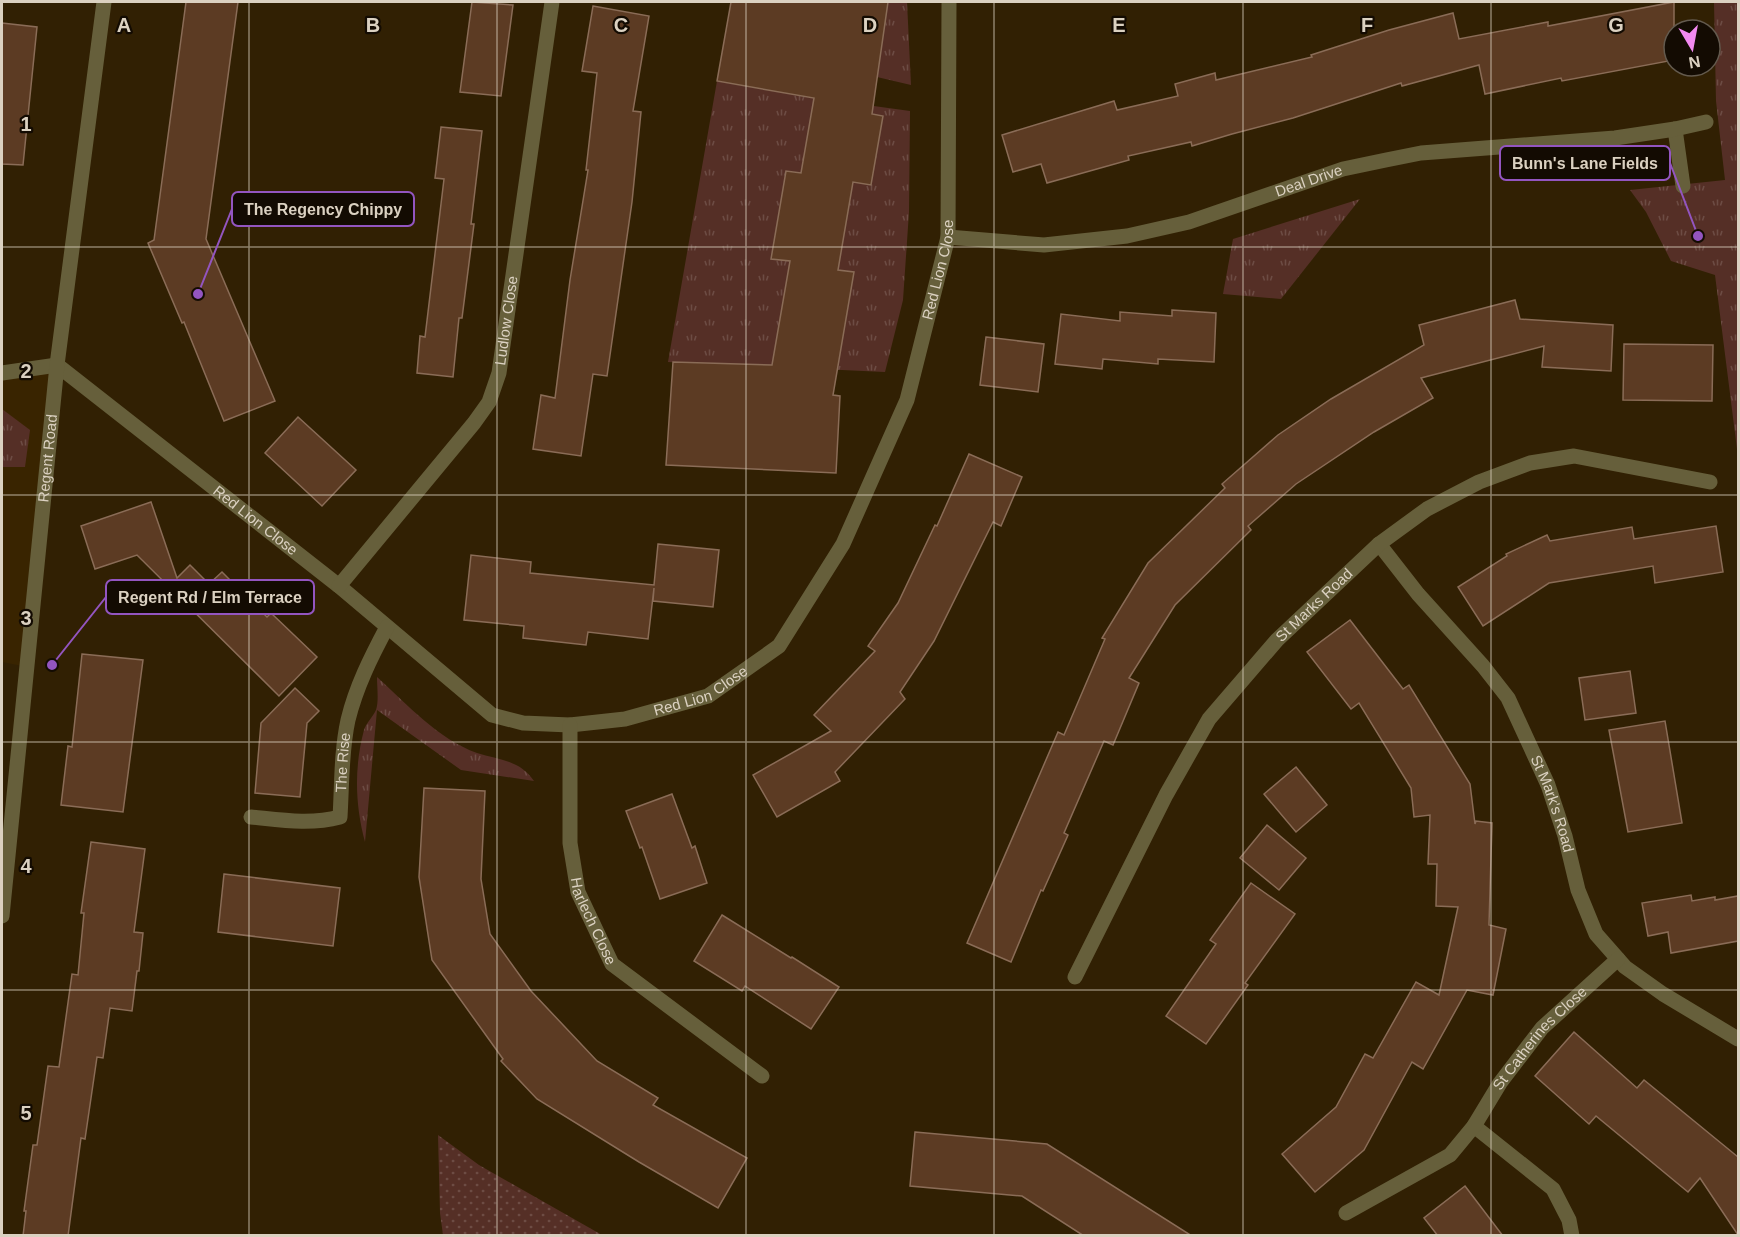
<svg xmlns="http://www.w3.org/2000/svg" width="1740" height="1237" font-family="Helvetica,sans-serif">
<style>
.built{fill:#392400}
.grass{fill:url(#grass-tufts)}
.garden{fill:url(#garden-dots)}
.building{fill:#5c3b23;stroke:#8a6c57;stroke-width:1.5}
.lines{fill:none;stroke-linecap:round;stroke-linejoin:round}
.minor{stroke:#665f3b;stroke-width:15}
.grid{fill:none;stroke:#dbd1c1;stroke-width:1.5;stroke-opacity:0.55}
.labels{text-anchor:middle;stroke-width:4.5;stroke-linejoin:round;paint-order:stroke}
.street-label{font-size:15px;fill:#dbd1c1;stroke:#130b02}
.grid-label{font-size:20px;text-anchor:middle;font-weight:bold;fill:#dbd1c1;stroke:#130b02;stroke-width:4.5;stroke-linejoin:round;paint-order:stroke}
.leader{fill:none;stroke:#9355c0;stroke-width:2}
.callout-dot{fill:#9355c0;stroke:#130b02;stroke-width:2}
.callout{fill:#130b02;stroke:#9355c0;stroke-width:2}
.callout-label{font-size:16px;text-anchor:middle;font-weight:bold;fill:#dbd1c1}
</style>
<defs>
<pattern id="grass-tufts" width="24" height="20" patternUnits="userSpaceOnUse" patternTransform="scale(1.5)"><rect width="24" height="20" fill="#552f26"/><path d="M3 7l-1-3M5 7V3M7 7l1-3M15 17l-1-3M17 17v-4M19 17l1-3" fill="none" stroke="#6d4c44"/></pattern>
<pattern id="garden-dots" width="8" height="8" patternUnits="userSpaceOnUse" patternTransform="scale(1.5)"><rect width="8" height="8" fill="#552f26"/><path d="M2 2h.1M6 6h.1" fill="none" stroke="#6d4c44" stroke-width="1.8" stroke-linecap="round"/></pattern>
</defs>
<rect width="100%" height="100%" fill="#312003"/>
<polygon class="built" points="57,365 27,667 2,662 2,373"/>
<g class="grass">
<polygon points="888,2 907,2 911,85 877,77"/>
<polygon points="1714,2 1738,2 1738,457 1715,275 1671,261 1646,212 1630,190 1725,180 1716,101"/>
<polygon points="717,81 801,96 910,111 909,212 903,300 885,372 668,362"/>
<polygon points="1360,199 1281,299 1223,294 1233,239"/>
<polygon points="2,409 30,430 25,467 2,467"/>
<path d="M377,677c31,28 61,62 100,76 22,7 43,7 57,28l-73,-11 -84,-60 -12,132c-10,-38 -11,-74 -1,-112 2,-7 9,-13 12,-20 3,-9 1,-23 1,-33z"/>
</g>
<polygon class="garden" points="438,1135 479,1165 602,1235 443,1235 440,1213"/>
<g class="building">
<polygon points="186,2 238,2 206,239 275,401 224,421 184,322 182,323 148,243 154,240"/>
<polygon points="472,2 513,5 501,96 460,92"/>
<polygon points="731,2 888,2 872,114 883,116 871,185 853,182 838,270 854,272 833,395 840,396 836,473 666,465 673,362 772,365 790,261 771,259 786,171 801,173 814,98 717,81"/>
<polygon points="1674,2 1674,60 1562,81 1561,78 1485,94 1479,65 1402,86 1401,83 1293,118 1232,134 1192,146 1191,142 1128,156 1129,160 1047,183 1041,164 1013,172 1002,135 1114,101 1117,110 1178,96 1175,84 1215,73 1216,80 1312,57 1311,55 1389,30 1453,13 1459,39 1548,22 1548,26"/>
<polygon points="593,6 649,16 633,111 641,112 632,202 607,376 593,374 581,456 533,449 541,395 555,398 570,280 588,170 586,170 597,73 582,71"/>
<polygon points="2,23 37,27 23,165 2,164"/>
<polygon points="441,127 482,131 471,224 474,224 462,318 459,318 453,377 417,373 420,336 425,337 444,179 435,178"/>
<polygon points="1515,300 1520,319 1613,325 1611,371 1542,367 1544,346 1421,378 1433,398 1374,432 1296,484 1248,526 1251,530 1175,605 1129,678 1139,683 1113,745 1104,741 1064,833 1068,835 1043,891 1041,890 1011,962 967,943 1058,732 1064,735 1105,639 1102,638 1148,563 1225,488 1222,484 1278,435 1331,399 1424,345 1419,325"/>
<polygon points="1172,310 1216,313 1214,362 1158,359 1158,364 1103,359 1102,369 1055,364 1061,314 1120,321 1120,312 1172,316"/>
<polygon points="986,337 1044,344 1038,392 980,385"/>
<polygon points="1624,344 1713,345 1712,401 1623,400"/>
<polygon points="298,417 356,470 322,506 265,453"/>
<polygon points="969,454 1022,477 1001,526 993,522 934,641 900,692 905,699 835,772 840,781 777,817 753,775 831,731 814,715 875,651 868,646 898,603 935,525 937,526"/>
<polygon points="151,502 177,578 190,565 209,584 222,572 267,617 271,613 317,657 279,696 137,555 95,569 81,526"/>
<polygon points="1716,526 1723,572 1655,583 1653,566 1549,583 1483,626 1458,587 1507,556 1506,554 1547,535 1550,541 1632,527 1634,539"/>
<polygon points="658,544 719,550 713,607 653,601 654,588 648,639 588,632 586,645 523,638 524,626 464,620 471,555 531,562 530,573 654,585"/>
<polygon points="1350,620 1403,689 1409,685 1470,784 1475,824 1476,821 1492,823 1489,925 1506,929 1493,995 1467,990 1423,1069 1412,1062 1364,1150 1315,1192 1282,1154 1336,1107 1365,1054 1373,1058 1416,982 1439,995 1458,907 1436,906 1437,864 1428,864 1430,815 1414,817 1411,788 1359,703 1351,709 1307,652"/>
<polygon points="82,654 143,660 123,812 61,805 68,746 72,747"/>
<polygon points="1630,671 1636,713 1585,720 1579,678"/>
<polygon points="295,688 319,711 307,723 300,797 255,793 261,723"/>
<polygon points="1665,721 1682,823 1628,832 1609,730"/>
<polygon points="1296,767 1327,805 1296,832 1264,794"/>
<polygon points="424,788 485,791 481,879 490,934 531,991 597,1061 658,1098 653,1105 747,1158 718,1208 639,1162 537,1099 501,1061 503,1059 432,960 419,877"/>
<polygon points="672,794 692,848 695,846 707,883 660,899 642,847 640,848 626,811"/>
<polygon points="1267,825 1306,858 1279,890 1240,858"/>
<polygon points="91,842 145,849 134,932 143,933 139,971 137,971 132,1011 110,1008 103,1058 97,1057 85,1139 81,1138 68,1236 23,1236 26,1211 24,1211 33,1145 37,1145 48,1066 59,1067 72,974 78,975 84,913 81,913"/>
<polygon points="224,874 340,888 333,946 218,932"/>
<polygon points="1251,883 1295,914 1245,983 1248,985 1206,1044 1166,1016 1216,944 1210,940"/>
<polygon points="1691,895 1692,901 1715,897 1715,900 1738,896 1738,941 1671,953 1668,932 1648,936 1642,903"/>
<polygon points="722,915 791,958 792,957 839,987 811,1029 745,986 742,991 694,961"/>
<polygon points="1574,1032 1637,1088 1644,1080 1738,1157 1738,1235 1700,1178 1688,1192 1596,1116 1589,1124 1535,1076"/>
<polygon points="915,1132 1047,1144 1192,1236 1084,1236 1022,1196 910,1186"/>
<polygon points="1465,1186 1503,1236 1438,1236 1424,1218"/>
</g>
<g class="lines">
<g class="minor">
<polyline points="1675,129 1683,186"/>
<path id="s1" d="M948,237l96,8 83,-9 62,-14 154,-53 43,-9 35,-7 194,-15 60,-9 31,-7"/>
<path id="s2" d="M57,365l282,221 153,129 31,8 47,2 55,-6 83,-23 71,-50 64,-102 64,-144 41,-163 1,-235"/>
<polyline points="2,373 57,365"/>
<path id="s3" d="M1379,544l39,50 65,72 25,32 40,87 17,51 13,54 18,44 29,33 38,27 75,45"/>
<path id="s4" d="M339,586l135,-163 15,-21 10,-29 53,-371"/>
<path id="s5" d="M570,725v118l8,49 34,72 150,112"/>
<path id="s6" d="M251,817c30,3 59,8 89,0 2,-32 1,-65 8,-97 8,-33 23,-63 39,-93"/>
<path id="s7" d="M2,916l55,-551 47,-363"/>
<path id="s8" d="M1075,977l91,-182 43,-76 68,-79 102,-96 48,-35 52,-27 51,-19 44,-7 136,26"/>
<polyline points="1474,1126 1553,1189 1569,1220 1572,1236"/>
<path id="s9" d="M1346,1213l104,-58 24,-29 26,-43 42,-55 76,-69"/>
</g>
</g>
<path class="grid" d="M249,2v1234M497,2v1234M746,2v1234M994,2v1234M1243,2v1234M1491,2v1234M2,247h1736M2,495h1736M2,742h1736M2,990h1736"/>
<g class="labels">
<g class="street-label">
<text dy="5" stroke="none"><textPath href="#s1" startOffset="370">Deal Drive</textPath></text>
<text dy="5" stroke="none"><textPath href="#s2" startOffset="1278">Red Lion Close</textPath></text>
<text dy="5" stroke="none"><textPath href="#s4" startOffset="321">Ludlow Close</textPath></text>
<text dy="5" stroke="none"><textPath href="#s7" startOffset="460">Regent Road</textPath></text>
<text dy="5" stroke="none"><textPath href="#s2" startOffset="252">Red Lion Close</textPath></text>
<text dy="5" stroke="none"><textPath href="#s8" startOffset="446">St Marks Road</textPath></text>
<text dy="5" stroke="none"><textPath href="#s2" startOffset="774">Red Lion Close</textPath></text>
<text dy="5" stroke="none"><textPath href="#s6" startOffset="144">The Rise</textPath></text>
<text dy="5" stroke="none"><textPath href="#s3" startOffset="316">St Mark's Road</textPath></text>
<text dy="5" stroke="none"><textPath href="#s5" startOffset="200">Harlech Close</textPath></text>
<text dy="5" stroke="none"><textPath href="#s9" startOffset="267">St Catherines Close</textPath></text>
</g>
</g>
<g class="grid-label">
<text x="124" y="32">A</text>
<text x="373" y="32">B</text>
<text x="621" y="32">C</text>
<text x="870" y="32">D</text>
<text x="1119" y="32">E</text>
<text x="1367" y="32">F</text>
<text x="1616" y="32">G</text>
<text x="26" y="131">1</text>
<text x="26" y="378">2</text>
<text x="26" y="625">3</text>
<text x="26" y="873">4</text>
<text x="26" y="1120">5</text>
</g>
<path class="leader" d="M1698 236L1670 163M198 294L232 209M52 665L106 597"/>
<g class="callout-dot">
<circle cx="1698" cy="236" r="6"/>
<circle cx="198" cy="294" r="6"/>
<circle cx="52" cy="665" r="6"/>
</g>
<g class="callout">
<rect x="1500" y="146" width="170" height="34" rx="6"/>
<rect x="232" y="192" width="182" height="34" rx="6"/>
<rect x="106" y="580" width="208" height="34" rx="6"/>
</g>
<g class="callout-label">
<text x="1585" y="169">Bunn's Lane Fields</text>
<text x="323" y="215">The Regency Chippy</text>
<text x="210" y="603">Regent Rd / Elm Terrace</text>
</g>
<rect width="1740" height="1237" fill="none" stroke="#dbd1c1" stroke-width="6"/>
<g transform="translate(1692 48) rotate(170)"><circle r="28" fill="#130b02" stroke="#635a4e" stroke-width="1.5"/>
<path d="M0-4.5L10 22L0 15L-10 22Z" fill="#f38af1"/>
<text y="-9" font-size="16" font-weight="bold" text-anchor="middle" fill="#dbd1c1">N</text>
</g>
</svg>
